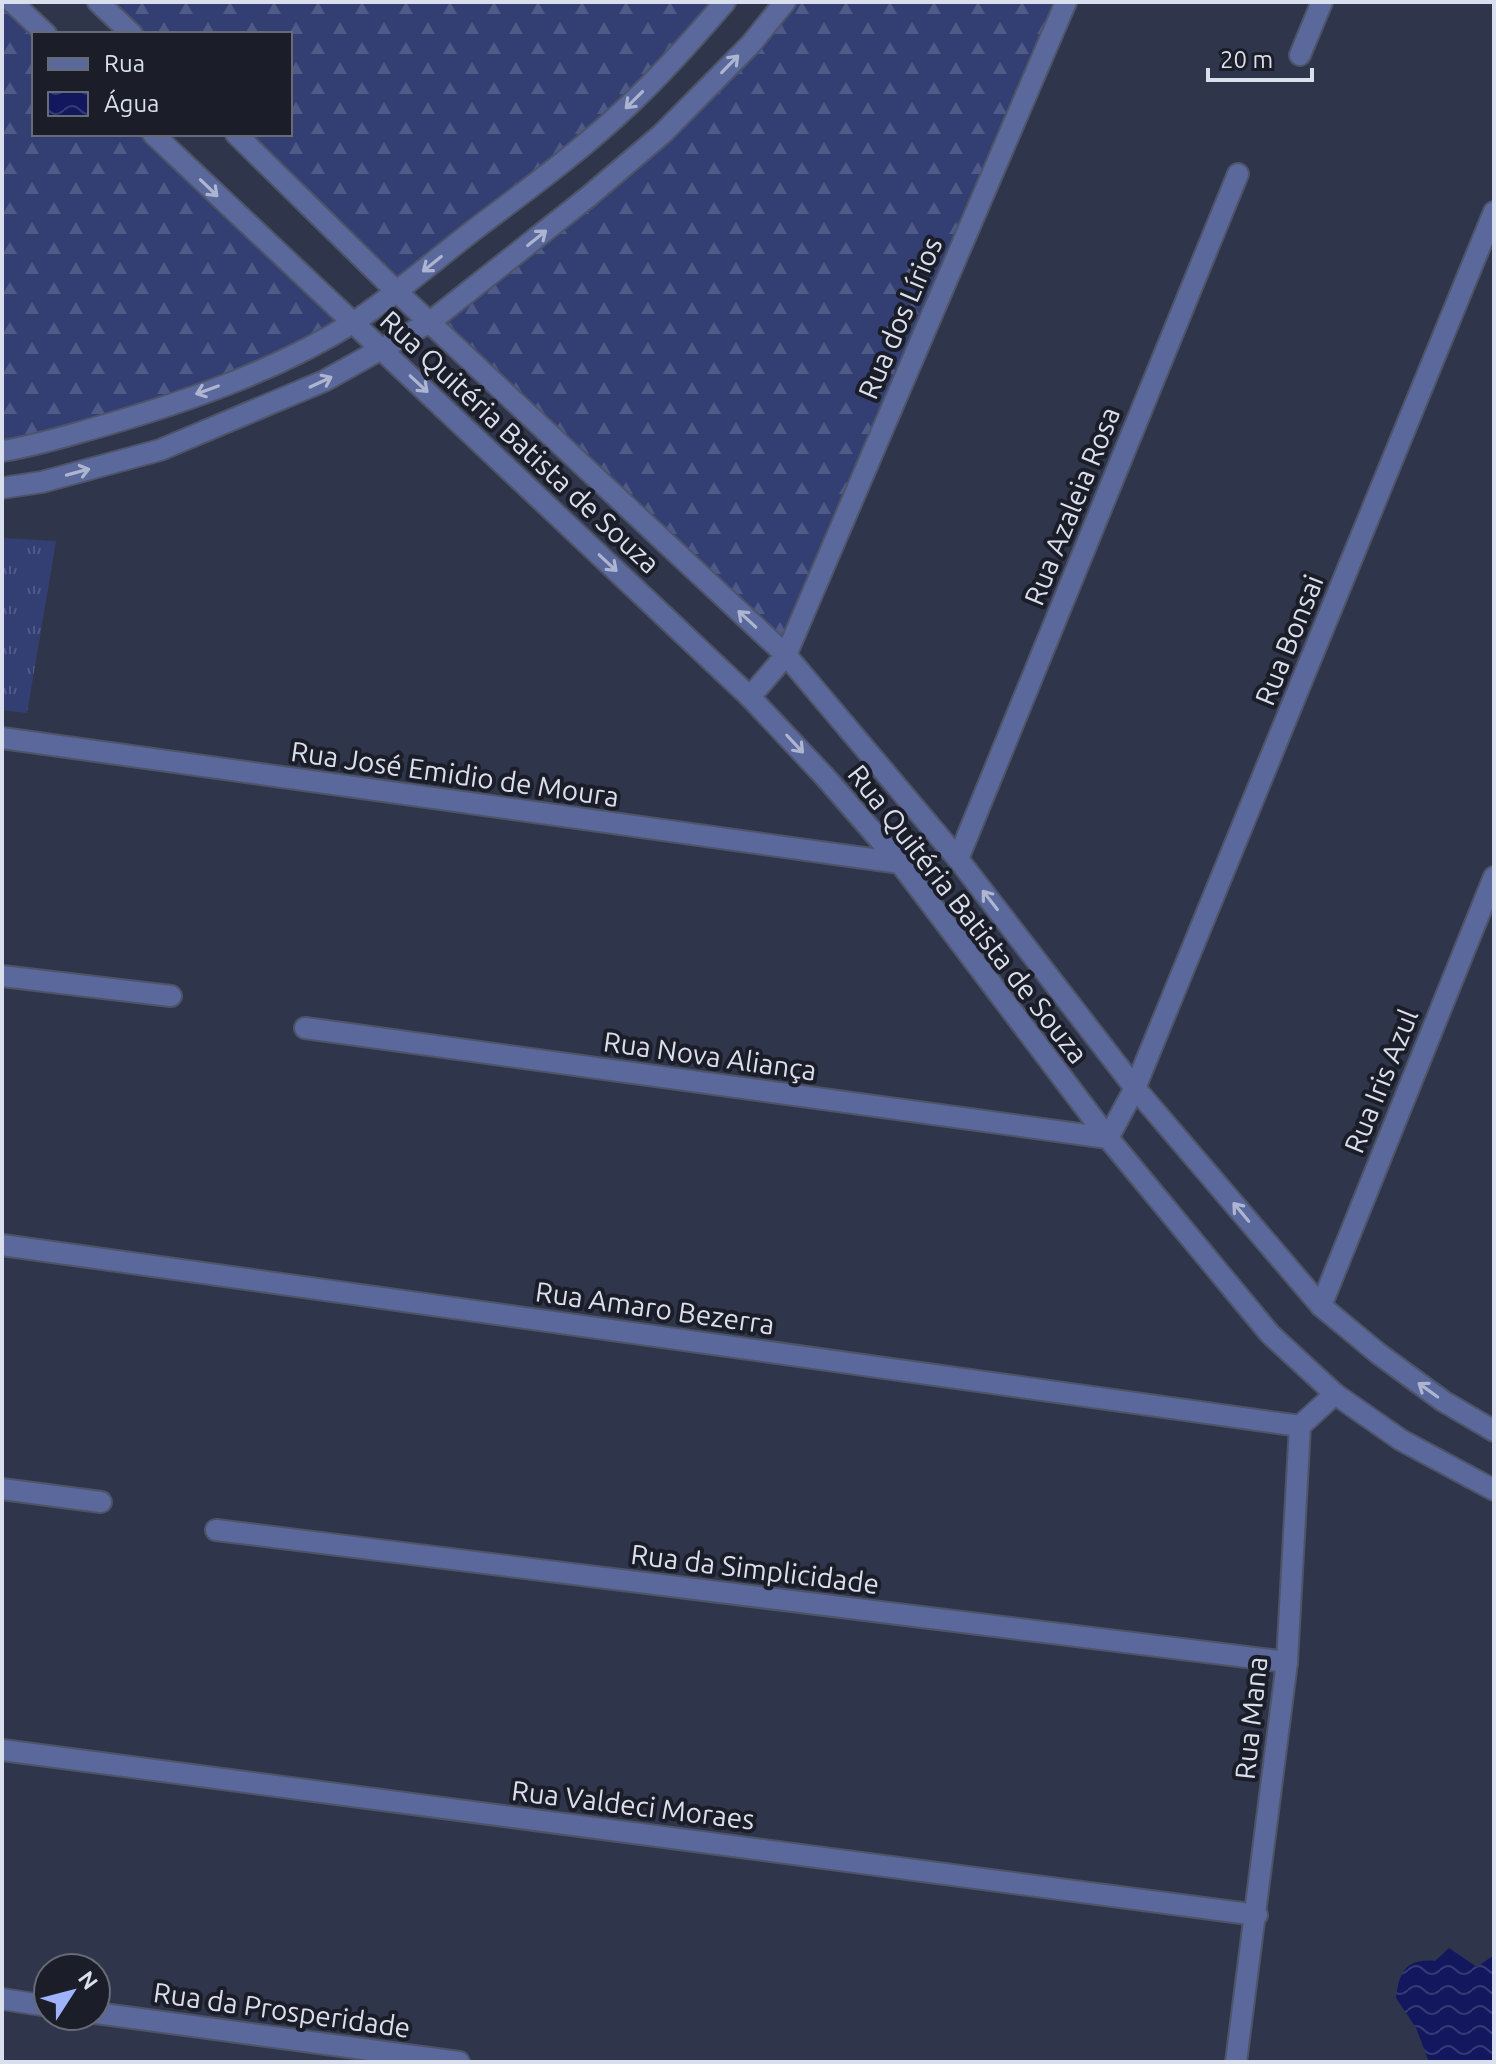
<svg xmlns="http://www.w3.org/2000/svg" width="1496" height="2064" font-family="Ubuntu,sans-serif">
<style>
.forest{fill:url(#forest-firs)}
.park{fill:url(#park-tufts)}
.water{fill:url(#water-waves)}
.lines{fill:none;stroke-linecap:round;stroke-linejoin:round}
.minor-casing{stroke:#4e5468;stroke-width:24}
.minor{stroke:#5a689b;stroke-width:20}
.oneway{stroke:#adb5d0}
.labels{text-anchor:middle;stroke-width:8;stroke-linejoin:round;paint-order:stroke}
.street-label{font-size:28px;fill:#dadfed;stroke:#1b1e28}
</style>
<defs>
<pattern id="forest-firs" width="22" height="20" patternUnits="userSpaceOnUse" patternTransform="scale(2)"><rect width="22" height="20" fill="#333f73"/><path d="M5 1l3.5 6h-7zM16 11l3.5 6h-7z" fill="#505a87"/></pattern>
<pattern id="park-tufts" width="24" height="20" patternUnits="userSpaceOnUse" patternTransform="scale(2)"><rect width="24" height="20" fill="#333f73"/><path d="M3 7l-1-3M5 7V3M7 7l1-3M15 17l-1-3M17 17v-4M19 17l1-3" fill="none" stroke="#505a87"/></pattern>
<pattern id="water-waves" width="16" height="10" patternUnits="userSpaceOnUse" patternTransform="scale(2)"><rect width="16" height="10" fill="#13185e"/><path d="M0 5q4-4 8 0t8 0" fill="none" stroke="#353975"/></pattern>
</defs>
<rect width="100%" height="100%" fill="#2f364b"/>
<g class="forest">
<polygon points="2,2 16,2 34,34 34,134 154,134 351,323 74,434 2,442"/>
<polygon points="94,2 722,2 631,104 397,292 232,134 290,134 290,34 127,34"/>
<polygon points="785,2 1066,2 786,655 430,322 588,197"/>
</g>
<polygon class="park" points="2,538 56,541 27,713 2,710"/>
<path class="water" d="M1449,1948l28,19 17,-12v107h-65l-13,-34 -20,-30c3,-26 10,-40 39,-37z"/>
<g class="lines">
<g class="minor-casing">
<g id="minor">
<polyline points="12,2 46,34"/>
<polyline points="98,2 132,34"/>
<polyline points="1300,55 1322,2"/>
<polyline points="153,134 750,697 826,778 900,863 1108,1138 1270,1334 1335,1394 1401,1440 1494,1490"/>
<polyline points="236,134 397,292 786,655 958,859 1135,1088 1321,1306 1379,1354 1443,1401 1494,1431"/>
<path d="M2,451c34,-5 67,-16 100,-25 86,-25 176,-56 252,-104 44,-29 83,-64 125,-96 52,-39 104,-77 151,-122 33,-31 65,-67 95,-102"/>
<polyline points="2,488 42,482 160,450 324,381 430,322 588,197 662,134 751,44 785,2"/>
<polyline points="750,697 786,655 1066,2"/>
<polyline points="2,738 900,863"/>
<polyline points="958,859 1238,174"/>
<polyline points="2,976 171,996"/>
<polyline points="305,1028 1108,1138 1135,1088 1494,212"/>
<polyline points="2,1245 1300,1426"/>
<polyline points="1321,1306 1494,877"/>
<polyline points="2,1489 101,1502"/>
<polyline points="216,1530 1287,1662"/>
<polyline points="2,1750 1257,1915"/>
<polyline points="2,1999 48,2006"/>
<polyline points="96,2013 459,2062"/>
<polyline points="1236,2062 1287,1662 1300,1426 1335,1394"/>
</g>
</g>
<use href="#minor" class="minor"/>
</g>
<defs><path id="oneway-shaft" d="M-6 0H5M1.5-3L5.5 0L1.5 3" fill="none" stroke-width="1.6" stroke-linecap="round" stroke-linejoin="round" transform="scale(2)"/></defs>
<g class="oneway">
<use href="#oneway-shaft" transform="translate(730 64) rotate(-46)"/>
<use href="#oneway-shaft" transform="translate(634 100) rotate(135)"/>
<use href="#oneway-shaft" transform="translate(209 188) rotate(44)"/>
<use href="#oneway-shaft" transform="translate(537 238) rotate(-39)"/>
<use href="#oneway-shaft" transform="translate(432 264) rotate(141)"/>
<use href="#oneway-shaft" transform="translate(321 382) rotate(-25)"/>
<use href="#oneway-shaft" transform="translate(419 384) rotate(43)"/>
<use href="#oneway-shaft" transform="translate(207 390) rotate(160)"/>
<use href="#oneway-shaft" transform="translate(78 472) rotate(-15)"/>
<use href="#oneway-shaft" transform="translate(608 563) rotate(43)"/>
<use href="#oneway-shaft" transform="translate(747 619) rotate(-137)"/>
<use href="#oneway-shaft" transform="translate(795 744) rotate(47)"/>
<use href="#oneway-shaft" transform="translate(990 900) rotate(-128)"/>
<use href="#oneway-shaft" transform="translate(1241 1212) rotate(-130)"/>
<use href="#oneway-shaft" transform="translate(1428 1390) rotate(-144)"/>
</g>
<g class="labels">
<g class="street-label">
<text transform="translate(900 318) rotate(-67)" y="10">Rua dos Lírios</text>
<text transform="translate(520 442) rotate(43)" y="10">Rua Quitéria Batista de Souza</text>
<text transform="translate(1072 506) rotate(-68)" y="10">Rua Azaleia Rosa</text>
<text transform="translate(1289 640) rotate(-68)" y="10">Rua Bonsai</text>
<text transform="translate(455 774) rotate(8)" y="10">Rua José Emidio de Moura</text>
<text transform="translate(968 914) rotate(52)" y="10">Rua Quitéria Batista de Souza</text>
<text transform="translate(710 1056) rotate(8)" y="10">Rua Nova Aliança</text>
<text transform="translate(1381 1081) rotate(-68)" y="10">Rua Iris Azul</text>
<text transform="translate(655 1308) rotate(8)" y="10">Rua Amaro Bezerra</text>
<text transform="translate(755 1569) rotate(7)" y="10">Rua da Simplicidade</text>
<text transform="translate(1251 1718) rotate(-84)" y="10">Rua Mana</text>
<text transform="translate(633 1805) rotate(7)" y="10">Rua Valdeci Moraes</text>
<text transform="translate(282 2010) rotate(8)" y="10">Rua da Prosperidade</text>
</g>
</g>
<rect width="1496" height="2064" fill="none" stroke="#dadfed" stroke-width="8"/>
<rect x="32" y="32" width="260" height="104" fill="#1b1e28" stroke="#676b77" stroke-width="2"/>
<rect x="48" y="58" width="40" height="12" fill="#5a689b" stroke="#676b77" stroke-width="2"/>
<text x="104" y="72" font-size="24" fill="#dadfed">Rua</text>
<rect x="48" y="92" width="40" height="24" fill="url(#water-waves)" stroke="#676b77" stroke-width="2"/>
<text x="104" y="112" font-size="24" fill="#dadfed">Água</text>
<g transform="translate(72 1992) rotate(54)"><circle r="38" fill="#1b1e28" stroke="#676b77" stroke-width="2"/>
<path d="M0-6L14 30L0 20L-14 30Z" fill="#9fb3fd"/>
<text y="-12" font-size="22" font-weight="bold" text-anchor="middle" fill="#dadfed">N</text>
</g>
<path d="M1208 68v12h104v-12" fill="none" stroke="#dadfed" stroke-width="4"/>
<text x="1220" y="68" font-size="24" fill="#dadfed" stroke="#1b1e28" stroke-width="6" paint-order="stroke">20 m</text>
</svg>
